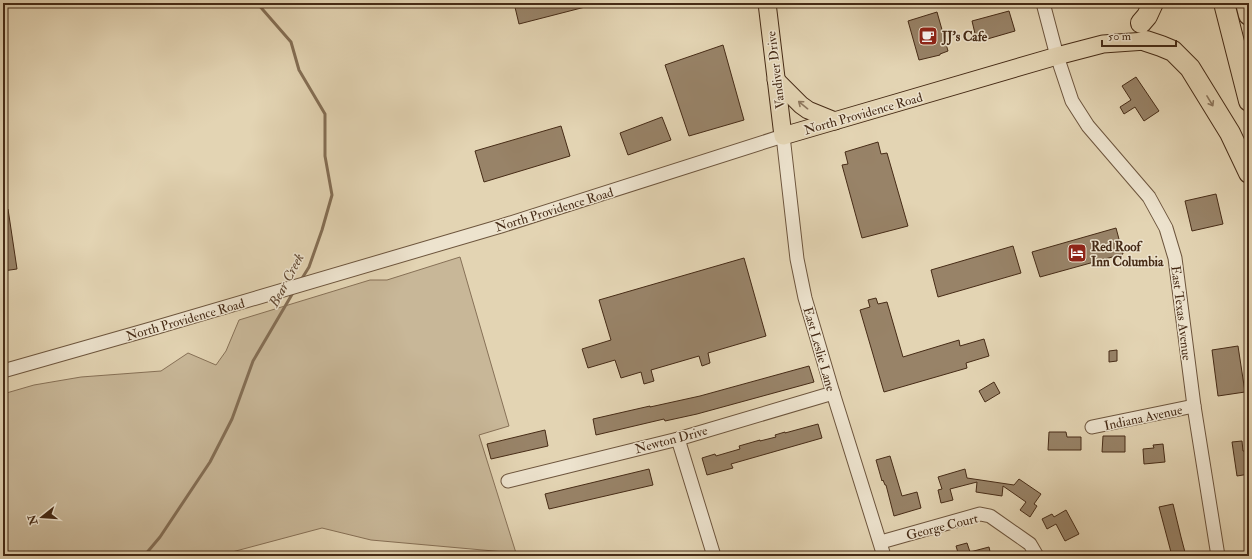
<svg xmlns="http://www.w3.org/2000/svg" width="1252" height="559" font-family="'IM FELL Double Pica',serif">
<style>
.green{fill:#c8b798;stroke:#877157}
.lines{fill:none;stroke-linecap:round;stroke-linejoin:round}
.stream{stroke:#846e54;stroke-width:3}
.building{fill:#988368;stroke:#462b16}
.minor-casing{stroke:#6d553d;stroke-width:15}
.major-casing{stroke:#462b16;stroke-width:19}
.highway-casing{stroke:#462b16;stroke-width:22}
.minor{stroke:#ede3ce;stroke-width:13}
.major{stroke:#e3d4b3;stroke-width:17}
.highway{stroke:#e3d4b3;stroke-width:20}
.oneway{stroke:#8d775d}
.labels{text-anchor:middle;stroke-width:3;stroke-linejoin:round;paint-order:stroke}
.poi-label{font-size:13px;font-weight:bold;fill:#462b16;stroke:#ede3ce;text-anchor:start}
.street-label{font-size:13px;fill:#462b16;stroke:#ede3ce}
.water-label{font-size:14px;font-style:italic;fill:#604730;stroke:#ede3ce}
</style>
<rect width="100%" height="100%" fill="#e3d4b3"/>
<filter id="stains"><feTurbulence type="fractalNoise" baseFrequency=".005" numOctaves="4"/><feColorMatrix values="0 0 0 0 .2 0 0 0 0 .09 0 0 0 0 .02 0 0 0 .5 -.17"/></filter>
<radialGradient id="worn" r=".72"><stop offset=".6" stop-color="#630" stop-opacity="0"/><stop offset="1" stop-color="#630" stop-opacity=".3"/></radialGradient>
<polygon class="green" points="460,257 509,426 479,435 516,553 371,540 322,528 217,556 3,556 3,394 34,385 81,377 161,371 188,353 216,365 226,351 239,320 370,280 387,280"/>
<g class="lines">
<g class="stream">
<polyline points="257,3 291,42 299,70 325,114 325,156 332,195 322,230 309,267 301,280"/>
<polyline points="144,556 160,537 210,462 232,419 253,361 294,291"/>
</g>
</g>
<g class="building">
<polygon points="514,3 589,3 589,6 519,24"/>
<polygon points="1009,11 1015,31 977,42 972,21"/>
<polygon points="937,12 948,51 940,54 940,55 919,60 908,21"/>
<polygon points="723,45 744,120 689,136 665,65"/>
<polygon points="1136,77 1159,111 1144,121 1135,107 1124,114 1120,107 1131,100 1122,86"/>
<polygon points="662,117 671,140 628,155 620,133"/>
<polygon points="561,126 570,156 484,182 475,151"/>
<polygon points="878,142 881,154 887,153 908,226 862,238 842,165 848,164 845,152"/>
<polygon points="1216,194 1223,224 1192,231 1185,201"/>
<polygon points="3,209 8,209 17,269 3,271"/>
<polygon points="1116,228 1123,254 1040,277 1032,252"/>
<polygon points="1013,246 1021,273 938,297 931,270"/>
<polygon points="744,258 766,336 708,353 710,363 702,366 699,356 651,370 654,381 644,384 641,372 621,378 615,360 588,368 582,349 611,340 599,300"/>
<polygon points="876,298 878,304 887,302 903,357 959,340 960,346 984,339 989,356 966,363 967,368 884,392 860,310 870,307 868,300"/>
<polygon points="1238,346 1245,392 1218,396 1212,350"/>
<polygon points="1117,350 1117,361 1109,362 1109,351"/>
<polygon points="809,366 814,382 697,414 665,421 664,419 596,435 593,419 650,406 650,407 700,396"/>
<polygon points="994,382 1000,393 985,402 979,391"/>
<polygon points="818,424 822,438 731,464 733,468 707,475 702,458 715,454 716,456 740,449 739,446 760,440 760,441 776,437 775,435 785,432 785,433"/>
<polygon points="545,430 548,446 491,459 487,444"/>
<polygon points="1049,432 1066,432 1067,437 1081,437 1081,450 1048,450"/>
<polygon points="1103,436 1125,436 1125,452 1102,452"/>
<polygon points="1242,441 1243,451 1247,451 1249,474 1237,476 1232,442"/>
<polygon points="1163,444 1165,462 1144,464 1143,449 1154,448 1153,445"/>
<polygon points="890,456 902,496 917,492 921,508 894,516 886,485 885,485 883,480 882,481 876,460"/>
<polygon points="649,469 653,485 549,509 545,494"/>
<polygon points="965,469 967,478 1014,485 1019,479 1041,494 1034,504 1037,506 1030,517 1020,510 1026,502 1003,486 1002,496 976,492 977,482 950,489 953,500 941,503 938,490 942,489 938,477"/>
<polygon points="1173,504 1181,537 1186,556 1172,556 1159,507"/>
<polygon points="1066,510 1079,534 1065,541 1056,524 1047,529 1042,519 1052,514 1054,517"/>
<polygon points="967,543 970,552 989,547 991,556 959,556 956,546"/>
</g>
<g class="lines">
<g class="minor-casing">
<g id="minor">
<polyline points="1043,3 1057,56 1072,101 1088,126 1149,197 1166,228 1175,258 1194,406 1218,556"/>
<polyline points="3,371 154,328 501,226 783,136 797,259 805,298 833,393 884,556"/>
<polyline points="1092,427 1194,406"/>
<polyline points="678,439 714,556"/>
<polyline points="508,481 678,439 833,393"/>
<polyline points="881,542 980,514 990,516 1030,544 1037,556"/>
</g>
</g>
<g class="major-casing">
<g id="major">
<polyline points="767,3 783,136 1057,56 1103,44 1146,41"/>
<polyline points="776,80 801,105 808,110 835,121"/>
</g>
</g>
<g class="highway-casing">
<g id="highway">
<polyline points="1224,3 1249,101"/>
<polyline points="1246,3 1249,15"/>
<polyline points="1141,23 1147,16 1153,3"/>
<polyline points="1146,41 1161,46 1173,51 1190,68 1230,133 1249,173"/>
</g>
</g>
<use href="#minor" class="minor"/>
<use href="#major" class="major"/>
<use href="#highway" class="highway"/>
</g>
<defs><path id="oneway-shaft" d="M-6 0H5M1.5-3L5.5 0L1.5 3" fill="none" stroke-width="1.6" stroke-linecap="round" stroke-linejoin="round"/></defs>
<g class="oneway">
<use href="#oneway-shaft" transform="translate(1210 101) rotate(59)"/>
<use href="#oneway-shaft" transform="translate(803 105) rotate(-141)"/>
</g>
<defs>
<g id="cafe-square" transform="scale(1)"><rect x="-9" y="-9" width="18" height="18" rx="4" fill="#8f2418" stroke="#ede3ce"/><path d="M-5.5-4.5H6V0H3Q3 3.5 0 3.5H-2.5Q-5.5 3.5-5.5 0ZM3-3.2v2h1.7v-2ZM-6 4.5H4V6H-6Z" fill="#fff"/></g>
<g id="hotel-square" transform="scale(1)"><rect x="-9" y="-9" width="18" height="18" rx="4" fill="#8f2418" stroke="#ede3ce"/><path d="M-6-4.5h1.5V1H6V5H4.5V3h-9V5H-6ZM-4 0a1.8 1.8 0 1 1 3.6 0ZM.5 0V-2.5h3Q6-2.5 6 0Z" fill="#fff"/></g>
</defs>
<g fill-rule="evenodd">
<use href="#cafe-square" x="928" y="36"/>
<use href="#hotel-square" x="1077" y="253"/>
</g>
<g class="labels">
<g class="poi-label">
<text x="942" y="41">JJ's Cafe</text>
<text x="1091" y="251">Red Roof<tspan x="1091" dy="15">Inn Columbia</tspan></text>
</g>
<g class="street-label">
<text transform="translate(775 70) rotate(-97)" y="5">Vandiver Drive</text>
<text transform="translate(863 113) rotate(-16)" y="5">North Providence Road</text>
<text transform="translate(554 209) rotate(-17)" y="5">North Providence Road</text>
<text transform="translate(1182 313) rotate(83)" y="5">East Texas Avenue</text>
<text transform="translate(185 319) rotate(-16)" y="5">North Providence Road</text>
<text transform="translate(820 349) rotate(74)" y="5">East Leslie Lane</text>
<text transform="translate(1143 417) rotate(-12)" y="5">Indiana Avenue</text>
<text transform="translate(671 439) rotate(-15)" y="5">Newton Drive</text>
<text transform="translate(942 526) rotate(-14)" y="5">George Court</text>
</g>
<g class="water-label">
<text transform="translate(286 280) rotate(-62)" y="5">Bear Creek</text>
</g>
</g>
<rect width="1252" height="559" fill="none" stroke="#e3d4b3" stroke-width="16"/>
<rect x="4" y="4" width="1244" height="551" fill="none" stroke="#462b16" stroke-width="2"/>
<rect x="8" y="8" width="1236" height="543" fill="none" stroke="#462b16"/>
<g transform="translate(42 517) rotate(253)" stroke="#ede3ce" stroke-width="3" paint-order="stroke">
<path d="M0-3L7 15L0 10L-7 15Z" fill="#462b16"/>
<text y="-6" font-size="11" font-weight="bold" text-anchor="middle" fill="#462b16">N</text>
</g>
<path d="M1102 40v6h74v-6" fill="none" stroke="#462b16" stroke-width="2"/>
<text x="1108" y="40" font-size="12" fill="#462b16" stroke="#ede3ce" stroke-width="3" paint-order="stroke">50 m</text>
<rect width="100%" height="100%" filter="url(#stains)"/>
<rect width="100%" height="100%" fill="url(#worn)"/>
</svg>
